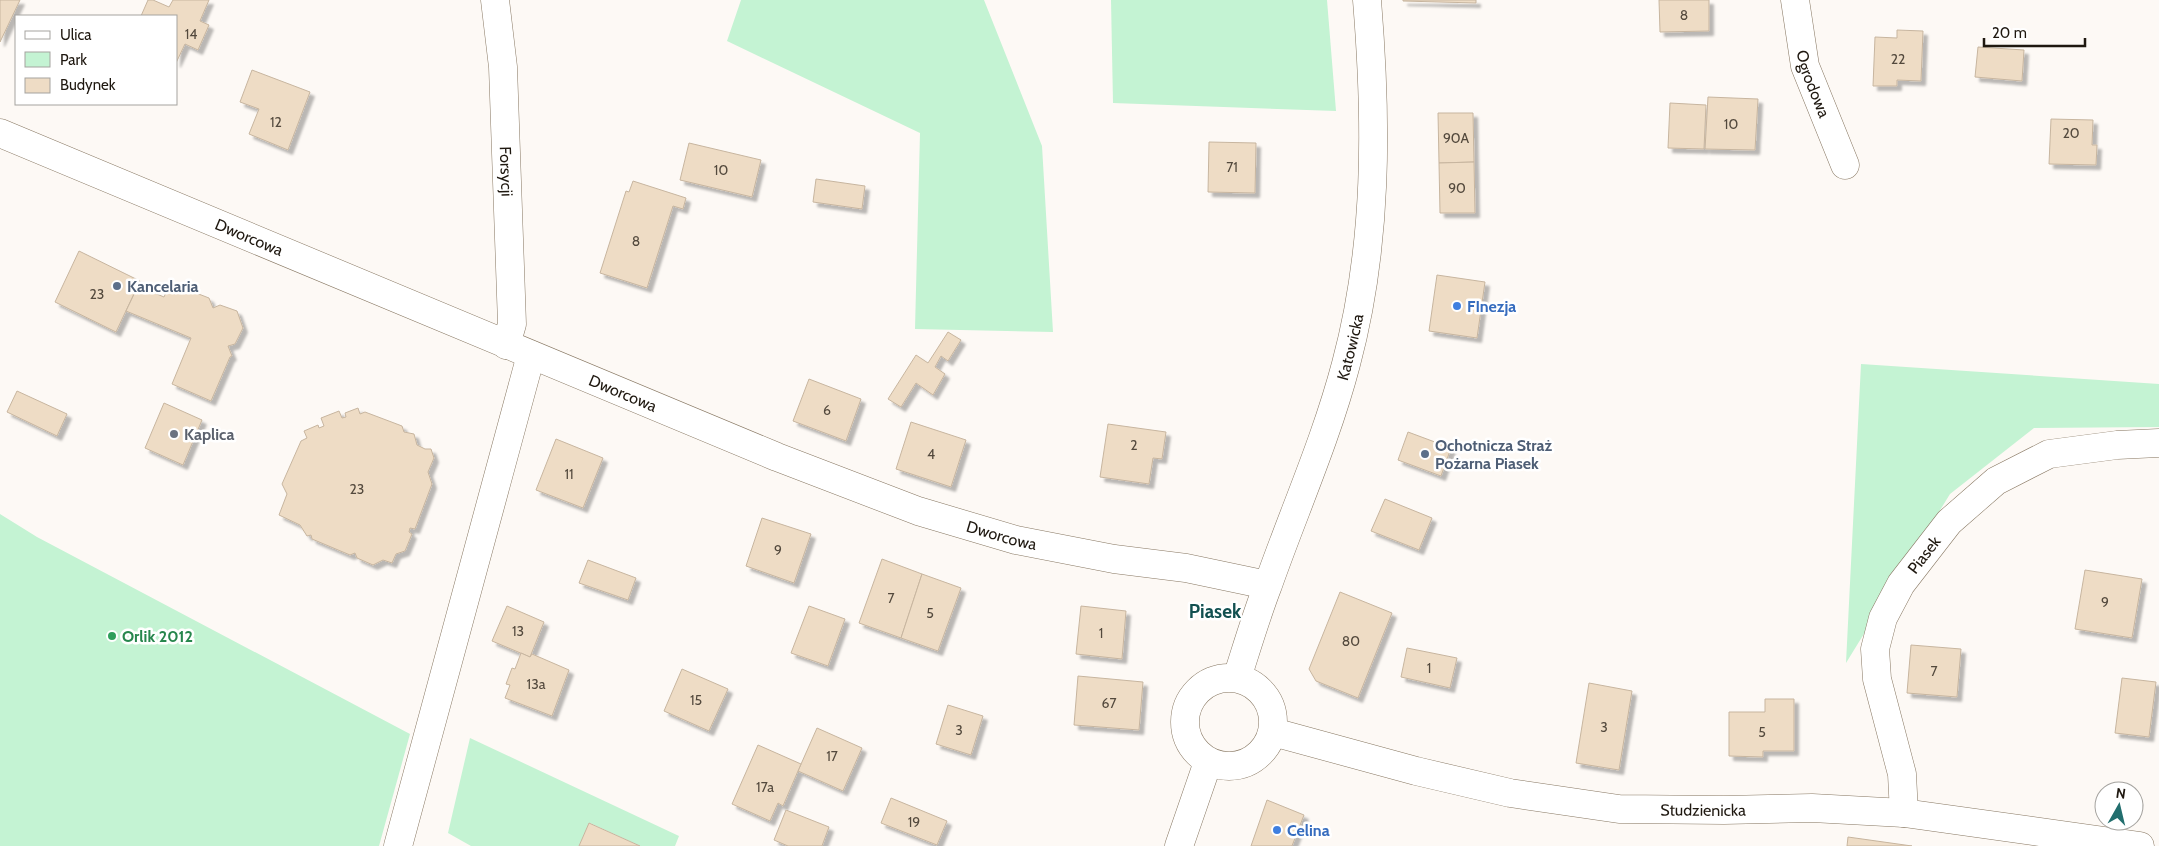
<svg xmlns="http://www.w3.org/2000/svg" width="2159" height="846" font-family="Cabin,sans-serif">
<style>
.green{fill:#c4f3d3}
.building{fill:#eedcc5;stroke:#c7b59f;filter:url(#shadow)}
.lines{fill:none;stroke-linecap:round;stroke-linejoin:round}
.street-casing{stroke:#887863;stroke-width:29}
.secondary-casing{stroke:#887863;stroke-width:29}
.street{stroke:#fff;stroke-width:28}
.secondary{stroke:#fff;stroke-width:28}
.service-dot{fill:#5c6f8a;stroke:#fff;stroke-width:2}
.shop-dot{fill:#3f7fe0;stroke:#fff;stroke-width:2}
.worship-dot{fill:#6b7280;stroke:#fff;stroke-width:2}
.leisure-dot{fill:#2e9e5b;stroke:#fff;stroke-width:2}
.labels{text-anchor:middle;stroke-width:5;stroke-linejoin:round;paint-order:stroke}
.number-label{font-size:14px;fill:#53493d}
.street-label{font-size:16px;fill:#1f1810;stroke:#fff}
.service-label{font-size:16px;font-weight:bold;fill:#4e5e75;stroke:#fff;text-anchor:start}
.shop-label{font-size:16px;font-weight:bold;fill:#366cbe;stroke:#fff;text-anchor:start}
.worship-label{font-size:16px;font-weight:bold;fill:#5b616d;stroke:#fff;text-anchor:start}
.leisure-label{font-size:16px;font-weight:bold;fill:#27864d;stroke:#fff;text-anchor:start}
.quarter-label{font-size:19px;font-weight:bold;fill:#125050;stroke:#fff}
</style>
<defs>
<filter id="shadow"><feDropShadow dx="4.5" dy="4.5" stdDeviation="1" flood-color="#0004"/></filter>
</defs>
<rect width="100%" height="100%" fill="#fdf9f5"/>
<g class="green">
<polygon points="741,0 984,0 1042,146 1053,332 915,329 920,133 727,41"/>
<polygon points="1111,0 1327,0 1336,111 1113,103"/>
<polygon points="1861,364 2159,384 2159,427 2034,428 1950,494 1846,663"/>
<polygon points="0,514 37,537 410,734 379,846 0,846"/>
<polygon points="470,738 679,836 675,846 640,846 590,823 579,846 471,846 448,833"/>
</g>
<g class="building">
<polygon points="0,0 20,0 0,42"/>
<polygon points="148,0 153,0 169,7 173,0 209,0 200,21 209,25 198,50 185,44 176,63 176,16 141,16"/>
<polygon points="1403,0 1476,0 1476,3 1403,1"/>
<polygon points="1659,0 1709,0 1709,31 1660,32"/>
<polygon points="1897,30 1923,31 1921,81 1897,80 1897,86 1873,86 1875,37 1897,38"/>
<polygon points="1978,47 2024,50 2022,81 1975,77"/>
<polygon points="252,70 310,92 288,150 249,134 259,109 240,102"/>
<polygon points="1708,97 1758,99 1755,150 1705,149"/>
<polygon points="1670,103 1706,105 1704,149 1668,148"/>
<polygon points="1438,113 1473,113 1474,162 1439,163"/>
<polygon points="2051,119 2093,120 2092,145 2097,145 2096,165 2049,164"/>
<polygon points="1209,142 1256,143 1255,193 1208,192"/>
<polygon points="689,143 761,160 752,197 680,180"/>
<polygon points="1474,162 1475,213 1440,213 1439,163"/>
<polygon points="816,179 865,186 862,209 813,202"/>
<polygon points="633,181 686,198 683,209 673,206 647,288 600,273 626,191 629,192"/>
<polygon points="79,251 140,281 116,332 55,302"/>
<polygon points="1437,275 1485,282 1477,338 1429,331"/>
<polygon points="138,286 164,297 167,290 175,294 178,286 209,298 213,308 220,305 237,311 243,328 235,344 228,346 232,356 230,357 211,401 172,384 191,338 126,311"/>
<polygon points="948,332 961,340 948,361 941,356 935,367 945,374 933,395 916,383 901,407 888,399 916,355 928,363"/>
<polygon points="809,379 861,399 846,441 793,421"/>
<polygon points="17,391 67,414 57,436 7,412"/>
<polygon points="164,403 202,420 183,465 145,448"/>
<polygon points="358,408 360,414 365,412 402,426 404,432 414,434 417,445 425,449 431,449 434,458 428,472 432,484 415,529 410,528 409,532 412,534 405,551 396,554 392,563 383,560 373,565 357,558 355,553 350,555 312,539 311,535 307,536 300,525 279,515 287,494 282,484 301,441 307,438 304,431 318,425 319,428 324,426 321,418 339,411 342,418 346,417 345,413"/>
<polygon points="911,422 966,440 951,487 896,469"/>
<polygon points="1108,424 1166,432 1162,459 1153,458 1149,484 1100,477"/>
<polygon points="1408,432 1451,448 1441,476 1398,460"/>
<polygon points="556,439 603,458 583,508 536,490"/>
<polygon points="1385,499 1432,518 1419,550 1371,531"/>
<polygon points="762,518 811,534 794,583 746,566"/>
<polygon points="882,559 922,574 901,638 859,623"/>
<polygon points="588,560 636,578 628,600 579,583"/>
<polygon points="2085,570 2142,579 2132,638 2075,629"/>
<polygon points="922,574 961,588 938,651 901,638"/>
<polygon points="1340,592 1392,613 1358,698 1316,681 1309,669"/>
<polygon points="507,606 544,622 530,657 492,641"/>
<polygon points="809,606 845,619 828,666 791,653"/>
<polygon points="1081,606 1126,611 1122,659 1076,654"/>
<polygon points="1911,645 1961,649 1957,697 1907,693"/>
<polygon points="1407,648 1457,658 1450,688 1401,677"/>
<polygon points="521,653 530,657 532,654 569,670 552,716 505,698 510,685 506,684 512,668 515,669"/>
<polygon points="682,669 728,689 709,731 664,711"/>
<polygon points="1078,676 1143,682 1139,730 1074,725"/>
<polygon points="2122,678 2156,682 2149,737 2115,733"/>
<polygon points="1589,683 1632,691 1619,770 1576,763"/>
<polygon points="1765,699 1794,699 1794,751 1763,751 1763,757 1729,756 1729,712 1765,712"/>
<polygon points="948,705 983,716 971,755 936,744"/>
<polygon points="817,728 862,748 843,791 798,771"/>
<polygon points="758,745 801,764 783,806 778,803 770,821 732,804"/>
<polygon points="891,798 947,821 937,845 881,823"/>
<polygon points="1267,800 1304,815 1292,846 1251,846"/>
<polygon points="786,810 829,827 822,846 788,846 774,840"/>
<polygon points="589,823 640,846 579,846"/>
<polygon points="1848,837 1912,846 1847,846"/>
</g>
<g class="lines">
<g class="street-casing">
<g id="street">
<path id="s1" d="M495,0l8,67 9,257 -6,21"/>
<path id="s2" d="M1795,0l10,66 40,99"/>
<path id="s3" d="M1904,813l-2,-39 -25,-95 -2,-30 8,-31 18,-34 48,-62 47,-41 53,-27 68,-9 42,-2"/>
<polyline points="398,846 531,355"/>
</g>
</g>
<g class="secondary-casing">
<g id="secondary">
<path id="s4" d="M0,133l777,324 141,54 98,29 98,19 72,9 81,17"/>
<path id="s5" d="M1237,678c10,-31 19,-62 31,-93 26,-74 58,-145 78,-221 32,-119 31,-242 21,-364"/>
<circle cx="1229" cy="722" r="44"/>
<path id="s6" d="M1273,732l143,39 94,22 109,16 105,1 88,-2 92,5 236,33"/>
<polyline points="1179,846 1208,762"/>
</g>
</g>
<use href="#street" class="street"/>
<use href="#secondary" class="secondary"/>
</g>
<g class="service-dot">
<circle cx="117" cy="286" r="5"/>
<circle cx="1425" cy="454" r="5"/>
</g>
<g class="shop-dot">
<circle cx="1457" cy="306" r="5"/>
<circle cx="1277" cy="830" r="5"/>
</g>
<circle class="worship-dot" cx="174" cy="434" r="5"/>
<circle class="leisure-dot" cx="112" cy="636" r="5"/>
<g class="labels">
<g class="number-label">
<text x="1684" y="20">8</text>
<text x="191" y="39">14</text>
<text x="1898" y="64">22</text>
<text x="276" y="127">12</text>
<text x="1731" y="129">10</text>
<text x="2071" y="138">20</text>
<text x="1456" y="143">90A</text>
<text x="1232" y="172">71</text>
<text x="721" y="175">10</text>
<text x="1457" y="193">90</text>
<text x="636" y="246">8</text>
<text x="97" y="299">23</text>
<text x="827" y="415">6</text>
<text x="1134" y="450">2</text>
<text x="931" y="459">4</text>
<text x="569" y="479">11</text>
<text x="357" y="494">23</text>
<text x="778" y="555">9</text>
<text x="891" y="603">7</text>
<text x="2105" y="607">9</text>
<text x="930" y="618">5</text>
<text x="518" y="636">13</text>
<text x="1101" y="638">1</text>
<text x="1351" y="646">80</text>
<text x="1429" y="673">1</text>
<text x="1934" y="676">7</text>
<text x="536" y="689">13a</text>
<text x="696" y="705">15</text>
<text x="1109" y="708">67</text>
<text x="1604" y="732">3</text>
<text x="959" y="735">3</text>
<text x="1762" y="737">5</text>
<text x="832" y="761">17</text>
<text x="765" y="792">17a</text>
<text x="914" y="827">19</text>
</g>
<g class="street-label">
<text dy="6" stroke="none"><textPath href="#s2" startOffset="86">Ogrodowa</textPath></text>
<text dy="6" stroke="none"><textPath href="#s1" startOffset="172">Forsycji</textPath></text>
<text dy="6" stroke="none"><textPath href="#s4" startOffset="270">Dworcowa</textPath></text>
<text dy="6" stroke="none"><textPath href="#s5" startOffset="350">Katowicka</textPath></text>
<text dy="6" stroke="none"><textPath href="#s4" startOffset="675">Dworcowa</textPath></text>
<text dy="6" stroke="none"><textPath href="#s4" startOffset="1080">Dworcowa</textPath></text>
<text dy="6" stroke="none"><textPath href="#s3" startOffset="275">Piasek</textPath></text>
<text dy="6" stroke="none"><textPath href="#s6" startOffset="439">Studzienicka</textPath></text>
</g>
<g class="service-label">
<text x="127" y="292">Kancelaria</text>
<text x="1435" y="451">Ochotnicza Straż<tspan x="1435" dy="18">Pożarna Piasek</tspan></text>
</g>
<g class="shop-label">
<text x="1467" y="312">FInezja</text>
<text x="1287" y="836">Celina</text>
</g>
<g class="worship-label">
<text x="184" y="440">Kaplica</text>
</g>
<g class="leisure-label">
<text x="122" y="642">Orlik 2012</text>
</g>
<g class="quarter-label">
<text x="1215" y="618">Piasek</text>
</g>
</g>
<rect x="15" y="15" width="162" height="90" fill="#ffffff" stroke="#a5a39f"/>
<rect x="25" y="31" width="25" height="8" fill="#ffffff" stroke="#a5a39f"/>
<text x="60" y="40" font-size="15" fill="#1f1810">Ulica</text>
<rect x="25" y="52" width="25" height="15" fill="#c4f3d3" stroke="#a5a39f"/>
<text x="60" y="65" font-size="15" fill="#1f1810">Park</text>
<rect x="25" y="78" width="25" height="15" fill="#eedcc5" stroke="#a5a39f"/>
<text x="60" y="90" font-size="15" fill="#1f1810">Budynek</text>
<g transform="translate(2119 806) rotate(8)"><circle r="24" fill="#ffffff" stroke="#a5a39f"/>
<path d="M0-4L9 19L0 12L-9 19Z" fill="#226e6e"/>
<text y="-8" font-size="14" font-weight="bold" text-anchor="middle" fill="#1f1810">N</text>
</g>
<path d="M1984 38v8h101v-8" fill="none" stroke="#1f1810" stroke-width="2.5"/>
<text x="1992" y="38" font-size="15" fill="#1f1810" stroke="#ffffff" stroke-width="4" paint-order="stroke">20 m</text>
</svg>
